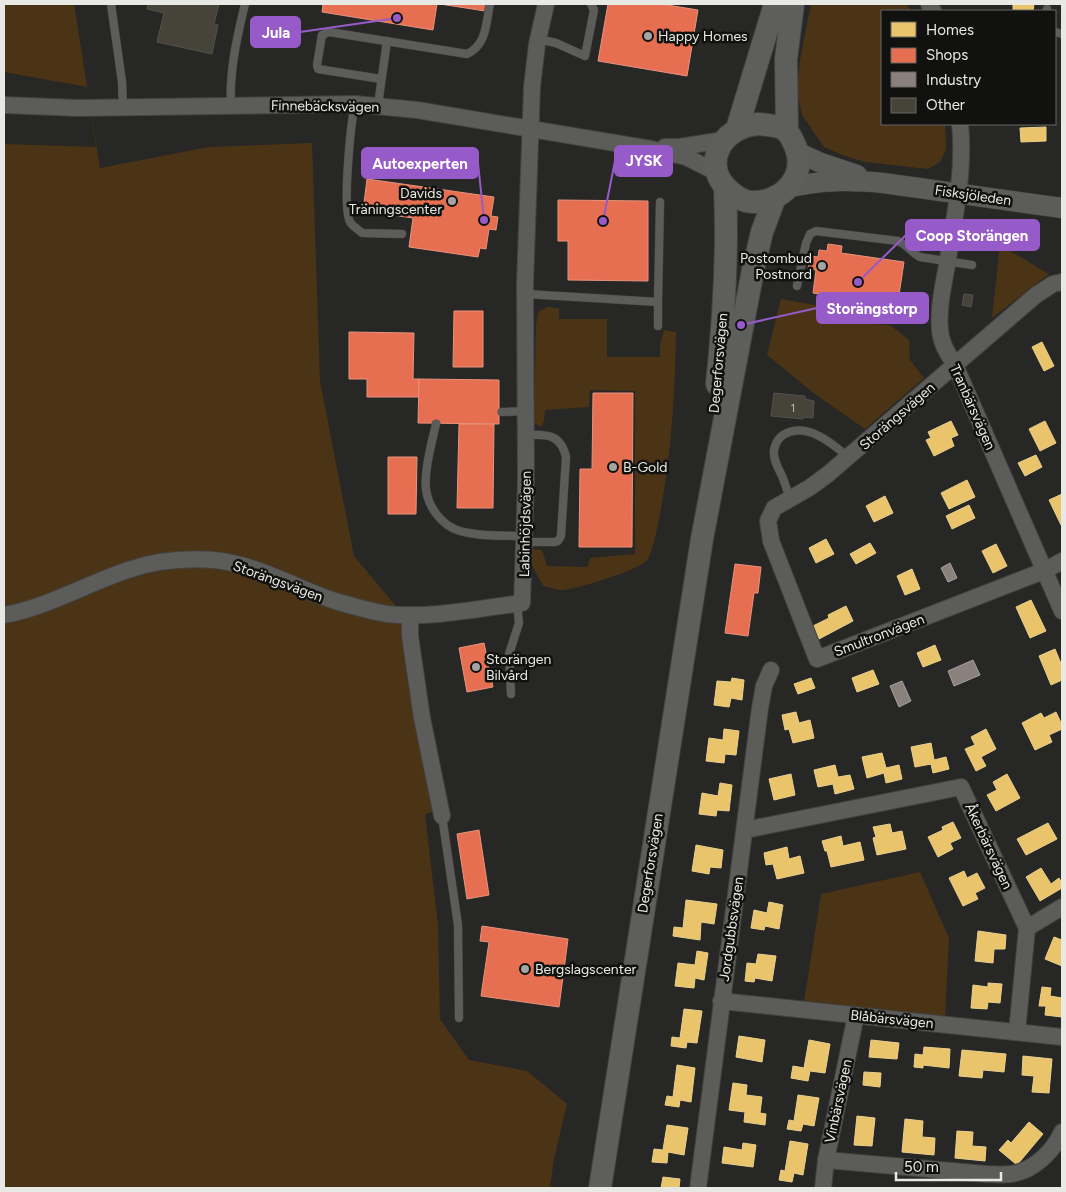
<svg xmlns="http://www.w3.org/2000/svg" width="1066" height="1192" font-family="Figtree,sans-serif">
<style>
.green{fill:#4b3316}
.homes{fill:#e9c46a;stroke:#e9cf8f}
.shops{fill:#e76f51;stroke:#e7937d}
.industry{fill:#8a817c;stroke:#a6a09c}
.building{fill:#464339;stroke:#51514f}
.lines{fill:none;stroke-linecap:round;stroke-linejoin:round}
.service-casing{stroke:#424241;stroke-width:9}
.minor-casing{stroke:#424241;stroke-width:18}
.tertiary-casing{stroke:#424241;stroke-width:21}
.secondary-casing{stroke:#424241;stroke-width:24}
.service{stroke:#5c5c5b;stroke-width:8}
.minor{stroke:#5c5c5b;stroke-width:16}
.tertiary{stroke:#5c5c5b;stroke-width:20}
.secondary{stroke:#5e5e5d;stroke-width:22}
.poi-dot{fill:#a4a5a2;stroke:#11110f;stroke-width:2}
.labels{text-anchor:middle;stroke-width:5;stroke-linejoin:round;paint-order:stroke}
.number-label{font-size:11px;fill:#c0bfba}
.poi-label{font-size:14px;fill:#e8e8e5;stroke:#11110f;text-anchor:start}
.street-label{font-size:14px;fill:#e8e8e5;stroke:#11110f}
.leader{fill:none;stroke:#965bc8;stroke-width:2}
.callout-dot{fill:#965bc8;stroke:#11110f;stroke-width:2}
.callout{fill:#965bc8;stroke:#965bc8;stroke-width:2}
.callout-label{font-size:15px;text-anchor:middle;font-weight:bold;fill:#fff}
</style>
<rect width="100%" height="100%" fill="#272825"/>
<g class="green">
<polygon points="4,4 74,4 100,168 209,147 312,143 320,381 354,556 400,611 432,812 425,814 438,925 440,1019 469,1060 527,1071 567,1104 554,1159 550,1188 4,1188 4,144 96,147 87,87 4,72"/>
<polygon points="811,4 906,4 912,11 882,11 882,124 945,124 946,149 940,162 928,169 865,162 842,155 824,147 802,115 797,91 800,60"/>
<polygon points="1000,245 1049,274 992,318"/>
<polygon points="781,299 815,305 833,322 890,325 909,340 910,360 924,378 865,429 815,394 767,355"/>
<path d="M547,307l12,1v11h48v38h53v-12l4,-15 12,2c-1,65 -5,129 -18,192 -2,9 -6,30 -11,36 -8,10 -72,30 -86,30 -5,0 -12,-3 -18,-4l-12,-23 1,-14 10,1 5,16 40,1 3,-9 45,-4v-163l-45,-1 -1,17 -44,3 -1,11 -3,6 -7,-4 2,-98 2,-13z"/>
<polygon points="920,872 949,938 945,1016 804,1002 821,894"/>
</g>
<g class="homes">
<polygon points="1013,4 1034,4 1033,11 1013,11"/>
<polygon points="1046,127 1046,141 1021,142 1020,128"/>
<polygon points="1042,342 1054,366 1044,371 1032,347"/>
<polygon points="951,421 958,435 951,438 954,446 934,456 926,440 931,438 928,432"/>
<polygon points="1045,421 1056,443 1040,451 1029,429"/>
<polygon points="1036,455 1042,467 1025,476 1018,463"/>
<polygon points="967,480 975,497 949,509 941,493"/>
<polygon points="1062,494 1062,524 1061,525 1049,500"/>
<polygon points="885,496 893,513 874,522 866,506"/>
<polygon points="969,505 975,518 952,529 946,516"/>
<polygon points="826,539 834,554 816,563 809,548"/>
<polygon points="870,543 876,553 856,564 850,554"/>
<polygon points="996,544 1007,566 993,573 982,551"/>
<polygon points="912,569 920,589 905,595 897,576"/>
<polygon points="1031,600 1046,631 1030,638 1016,607"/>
<polygon points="846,606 853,621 819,639 813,626 829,618 828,615"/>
<polygon points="935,645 941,660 923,667 917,653"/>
<polygon points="1055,649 1062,666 1062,680 1051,685 1039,656"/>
<polygon points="873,670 879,684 857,692 852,678"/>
<polygon points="732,678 744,680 742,700 731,698 729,707 714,705 717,681 731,682"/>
<polygon points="811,678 815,688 798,694 794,684"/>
<polygon points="796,712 799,723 810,720 814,738 793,743 789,729 785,730 782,715"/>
<polygon points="1056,712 1062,725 1062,729 1049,735 1052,742 1035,750 1022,723 1041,713 1044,718"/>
<polygon points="724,729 739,731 736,755 725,754 724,763 706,761 709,738 723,740"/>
<polygon points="986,729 996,749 981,757 986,766 976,771 965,749 975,745 971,737"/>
<polygon points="931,743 934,760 946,757 949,769 933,773 931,764 915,767 911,747"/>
<polygon points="882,753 886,768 899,765 902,779 886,783 884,773 867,778 862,757"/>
<polygon points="835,765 838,777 850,775 854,789 835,794 833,784 818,787 814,770"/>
<polygon points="791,774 795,795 774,800 769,779"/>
<polygon points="1007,774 1020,798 996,811 987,795 997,790 993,782"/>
<polygon points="720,783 732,785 729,811 717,810 716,816 699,814 702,793 718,796"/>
<polygon points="953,822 961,838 950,843 953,849 938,857 928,837 943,830 942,827"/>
<polygon points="1048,823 1057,839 1026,855 1017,839"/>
<polygon points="890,824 892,833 902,831 906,849 877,855 873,838 876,837 873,827"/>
<polygon points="841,836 843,846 860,842 864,860 831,867 827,851 825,851 822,841"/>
<polygon points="696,845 723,850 721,868 710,867 709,874 692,871"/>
<polygon points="787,847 789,859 800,856 804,873 777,879 773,864 766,865 764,853"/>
<polygon points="1041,868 1051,884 1059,878 1062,883 1062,888 1040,901 1026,877"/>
<polygon points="964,871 967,878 977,873 985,888 975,893 978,899 963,906 949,878"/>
<polygon points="686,900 717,904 714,924 701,922 700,940 673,936 674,927 683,928"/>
<polygon points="769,902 783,905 779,929 765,926 764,930 751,928 754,910 767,913"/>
<polygon points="978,931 1006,935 1005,949 994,949 993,963 975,961"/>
<polygon points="1054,937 1062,940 1062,966 1045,959"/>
<polygon points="697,951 708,953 704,980 695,978 694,988 675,986 678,963 695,965"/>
<polygon points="758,954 776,956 772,981 755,978 754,982 745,981 747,963 756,964"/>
<polygon points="988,983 1002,984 1000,1003 988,1002 987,1009 971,1008 973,985 988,987"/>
<polygon points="1042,987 1051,988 1050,996 1062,998 1062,1017 1045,1015 1046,1006 1039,1006"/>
<polygon points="684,1009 702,1011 697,1043 687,1042 686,1048 671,1046 672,1037 680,1038"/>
<polygon points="739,1036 765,1040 762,1062 736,1057"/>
<polygon points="809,1040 830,1044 825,1073 810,1071 808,1081 791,1078 793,1066 804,1068"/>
<polygon points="871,1040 899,1043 897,1059 869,1057"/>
<polygon points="924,1047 950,1049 949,1068 923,1065 923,1068 914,1067 915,1054 923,1055"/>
<polygon points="962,1050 1006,1054 1004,1072 983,1070 982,1078 959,1076"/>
<polygon points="1023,1056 1052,1059 1049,1093 1032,1092 1034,1076 1022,1075"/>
<polygon points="677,1065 695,1068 691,1102 680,1100 679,1107 665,1105 667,1096 673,1097"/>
<polygon points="864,1072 881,1073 880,1087 863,1085"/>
<polygon points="733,1083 747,1085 746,1095 762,1097 760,1113 766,1114 765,1125 744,1122 745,1112 729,1110"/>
<polygon points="798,1095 819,1098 814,1126 803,1124 801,1131 787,1129 789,1120 794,1121"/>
<polygon points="857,1116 875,1118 872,1146 854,1145"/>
<polygon points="905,1119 923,1121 922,1137 935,1138 934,1155 902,1152"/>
<polygon points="1029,1122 1043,1134 1017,1165 999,1150 1008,1140 1011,1143"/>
<polygon points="667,1125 688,1128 684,1155 668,1152 667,1163 652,1162 654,1149 663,1150"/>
<polygon points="957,1131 973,1132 972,1146 986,1147 985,1161 955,1158"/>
<polygon points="790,1141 808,1144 803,1175 794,1173 792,1182 779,1180 781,1170 785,1171"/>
<polygon points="743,1143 756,1145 753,1167 722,1163 724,1147 742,1150"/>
<polygon points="663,1177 680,1179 679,1188 661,1188"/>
</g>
<g class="shops">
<polygon points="323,4 437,4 433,30 322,12"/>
<polygon points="440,4 486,4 485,11"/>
<polygon points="608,4 661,4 698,10 687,76 598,61"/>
<polygon points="367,179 494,197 491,216 498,217 496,230 489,229 486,249 480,248 478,257 409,247 413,218 363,211"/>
<polygon points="558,200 648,201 648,281 568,280 568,241 558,241"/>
<polygon points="828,244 842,246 841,253 904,262 899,295 904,296 902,309 893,308 894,305 813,293 816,270 808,269 810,256 818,257 819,250 827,251"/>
<polygon points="454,311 483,311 483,367 453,367"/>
<polygon points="349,332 414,333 413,379 419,379 419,397 367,397 367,379 349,379"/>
<polygon points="419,379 499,380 499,424 418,423"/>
<polygon points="593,393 633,393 632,547 579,547 580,469 592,469"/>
<polygon points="459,424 494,424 493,508 457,508"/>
<polygon points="388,457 417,457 416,514 388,514"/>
<polygon points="735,564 761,567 758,593 754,593 748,636 725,633"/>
<polygon points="484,643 493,687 467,692 459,648"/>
<polygon points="479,830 489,895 467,899 457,834"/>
<polygon points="482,926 568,939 559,1007 481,996 489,942 480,941"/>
</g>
<g class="industry">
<polygon points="950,563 957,578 948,582 941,568"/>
<polygon points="973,660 980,675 954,686 948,671"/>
<polygon points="902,681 911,701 899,707 890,686"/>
</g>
<g class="building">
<polygon points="148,4 219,4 214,24 218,25 212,54 157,42 164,13 147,9"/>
<polygon points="964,294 973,295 971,307 962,305"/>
<polygon points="774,393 805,396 805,399 814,401 813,418 803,417 803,419 771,416"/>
</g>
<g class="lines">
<g class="service-casing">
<g id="service">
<polyline points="111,4 122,82 123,107"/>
<polyline points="1047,9 1047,11"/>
<polyline points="1055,32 1062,34"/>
<polyline points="538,39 556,43 585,56 594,10 591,4"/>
<path d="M381,79l-63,-10 -1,-4 5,-30 7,-3 138,22c20,-9 19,-32 23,-50"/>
<path d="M355,104c-4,18 -13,103 -5,118 2,4 9,8 12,11l40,1"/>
<polyline points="378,105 387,41"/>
<path d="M231,106c-2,-34 6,-69 14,-102"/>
<path d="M797,286l9,-43 4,-9 6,-3 82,10c9,4 13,11 22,16l52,8"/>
<polyline points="526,294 658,302 660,202"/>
<polyline points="658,326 658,302"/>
<polyline points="502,412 526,411"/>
<path d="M436,424c-4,18 -12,46 -10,65 2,18 16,37 34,42 21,6 44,4 65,5"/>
<path d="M790,499c-2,-6 -4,-12 -6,-18 -3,-9 -9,-16 -10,-26 -1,-7 3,-16 9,-20 23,-14 49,8 65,22"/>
<path d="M525,542h30l3,-1 3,-5 5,-79c-5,-23 -20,-23 -40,-22"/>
<polyline points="511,694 509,654 519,623 517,603"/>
<polyline points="442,816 458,925 459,1018"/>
</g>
</g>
<g class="minor-casing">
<g id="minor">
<polyline points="929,4 933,11"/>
<polyline points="4,105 78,108 355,104 417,110 651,149 686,157 716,172"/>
<path d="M960,124c5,48 -6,94 -13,141 -4,22 -9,44 -7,65 1,14 8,24 15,35l107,246"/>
<polyline points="665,147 679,147 724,140"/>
<polyline points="1062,282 1053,284 1036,295 827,475 809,488 774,508 768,521 771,541 817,659 1046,570 1062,561"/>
<path d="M4,615c44,-8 82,-31 124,-45 26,-9 58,-12 86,-10 43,4 81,28 121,41 17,5 34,10 52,13 41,5 94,-6 135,-11l4,-122 -1,-198 7,-196 5,-43 9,-40"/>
<polyline points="410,615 410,636 422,718 442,816"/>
<polyline points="745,830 961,787 1027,928 1017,1032"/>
<polyline points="1027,928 1062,907"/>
<polyline points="721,1001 1062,1037"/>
<path d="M826,1160l160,14c8,0 17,1 25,0 22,-3 42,-22 51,-42"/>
<polyline points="698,1188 760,708 764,686 771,670"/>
<polyline points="823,1188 826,1160 856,1015"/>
</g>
</g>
<g class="tertiary-casing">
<g id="tertiary">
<polyline points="797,152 821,163 857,175"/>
<path d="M790,187c34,-7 59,-7 93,-4l179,25"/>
</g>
</g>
<g class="secondary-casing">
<g id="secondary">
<path d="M758,124c8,1 18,1 26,5 6,4 9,12 12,19 11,30 -15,55 -44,54 -8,0 -14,-4 -20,-9 -33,-26 -12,-66 26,-69z"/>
<polyline points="737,129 775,4"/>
<polyline points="787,132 786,59 793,4"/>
<path d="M717,384c7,-66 11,-131 8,-196"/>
<polyline points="600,1188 702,539 753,270 762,232 775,197"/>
</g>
</g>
<use href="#service" class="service"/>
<use href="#minor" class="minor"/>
<use href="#tertiary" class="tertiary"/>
<use href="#secondary" class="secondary"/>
</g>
<g class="poi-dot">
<circle cx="648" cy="36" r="5"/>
<circle cx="452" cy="201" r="5"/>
<circle cx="822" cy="266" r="5"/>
<circle cx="613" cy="467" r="5"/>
<circle cx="476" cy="667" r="5"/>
<circle cx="525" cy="969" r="5"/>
</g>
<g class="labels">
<g class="number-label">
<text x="793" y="412">1</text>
</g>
<g class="poi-label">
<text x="658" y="41">Happy Homes</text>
<text x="442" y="198" text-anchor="end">Davids<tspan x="442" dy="16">Träningscenter</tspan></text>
<text x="812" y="263" text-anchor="end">Postombud<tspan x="812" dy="16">Postnord</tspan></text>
<text x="623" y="472">B-Gold</text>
<text x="486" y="664">Storängen<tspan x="486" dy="16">Bilvård</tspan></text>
<text x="535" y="974">Bergslagscenter</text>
</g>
<g class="street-label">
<text transform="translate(325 106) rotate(1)" y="5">Finnebäcksvägen</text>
<text transform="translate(973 195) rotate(8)" y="5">Fisksjöleden</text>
<text transform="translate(718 363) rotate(-85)" y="5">Degerforsvägen</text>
<text transform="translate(973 407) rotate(66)" y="5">Tranbärsvägen</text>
<text transform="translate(897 416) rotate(-41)" y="5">Storängsvägen</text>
<text transform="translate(525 524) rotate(-89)" y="5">Labinhöjdsvägen</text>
<text transform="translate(278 581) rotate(20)" y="5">Storängsvägen</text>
<text transform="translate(879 635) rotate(-21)" y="5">Smultronvägen</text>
<text transform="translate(989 846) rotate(65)" y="5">Åkerbärsvägen</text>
<text transform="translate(650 863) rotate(-81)" y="5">Degerforsvägen</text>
<text transform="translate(731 929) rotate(-82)" y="5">Jordgubbsvägen</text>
<text transform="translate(892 1019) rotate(6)" y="5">Blåbärsvägen</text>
<text transform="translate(838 1101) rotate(-78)" y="5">Vinbärsvägen</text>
</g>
</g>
<path class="leader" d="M397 18L300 32M603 221L615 161M484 220L478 163M858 282L906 235M741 325L817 308"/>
<g class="callout-dot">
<circle cx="397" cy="18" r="5"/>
<circle cx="603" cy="221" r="5"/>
<circle cx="484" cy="220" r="5"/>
<circle cx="858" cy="282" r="5"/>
<circle cx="741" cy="325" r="5"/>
</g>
<g class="callout">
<rect x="251" y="17" width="49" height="30" rx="5"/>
<rect x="615" y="146" width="57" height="30" rx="5"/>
<rect x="362" y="148" width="116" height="30" rx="5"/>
<rect x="906" y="220" width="133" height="30" rx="5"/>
<rect x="817" y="293" width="111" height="30" rx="5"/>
</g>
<g class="callout-label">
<text x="276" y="38">Jula</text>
<text x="644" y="166">JYSK</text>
<text x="420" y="169">Autoexperten</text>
<text x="972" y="241">Coop Storängen</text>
<text x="872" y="314">Storängstorp</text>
</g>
<rect width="1066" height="1192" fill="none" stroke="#e8e8e5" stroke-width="10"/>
<rect x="881" y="10" width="175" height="115" fill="#11110f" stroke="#676765"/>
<rect x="891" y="22" width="25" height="15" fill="#e9c46a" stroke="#676765"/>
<text x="926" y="35" font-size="15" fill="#e8e8e5">Homes</text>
<rect x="891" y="48" width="25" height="15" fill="#e76f51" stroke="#676765"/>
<text x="926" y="60" font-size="15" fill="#e8e8e5">Shops</text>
<rect x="891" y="72" width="25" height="15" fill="#8a817c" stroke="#676765"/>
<text x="926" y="85" font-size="15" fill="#e8e8e5">Industry</text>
<rect x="891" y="98" width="25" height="15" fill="#464339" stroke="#676765"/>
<text x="926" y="110" font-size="15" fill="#e8e8e5">Other</text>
<path d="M896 1172v8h105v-8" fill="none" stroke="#e8e8e5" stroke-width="2.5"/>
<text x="904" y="1172" font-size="15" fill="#e8e8e5" stroke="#11110f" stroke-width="4" paint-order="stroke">50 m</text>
</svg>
